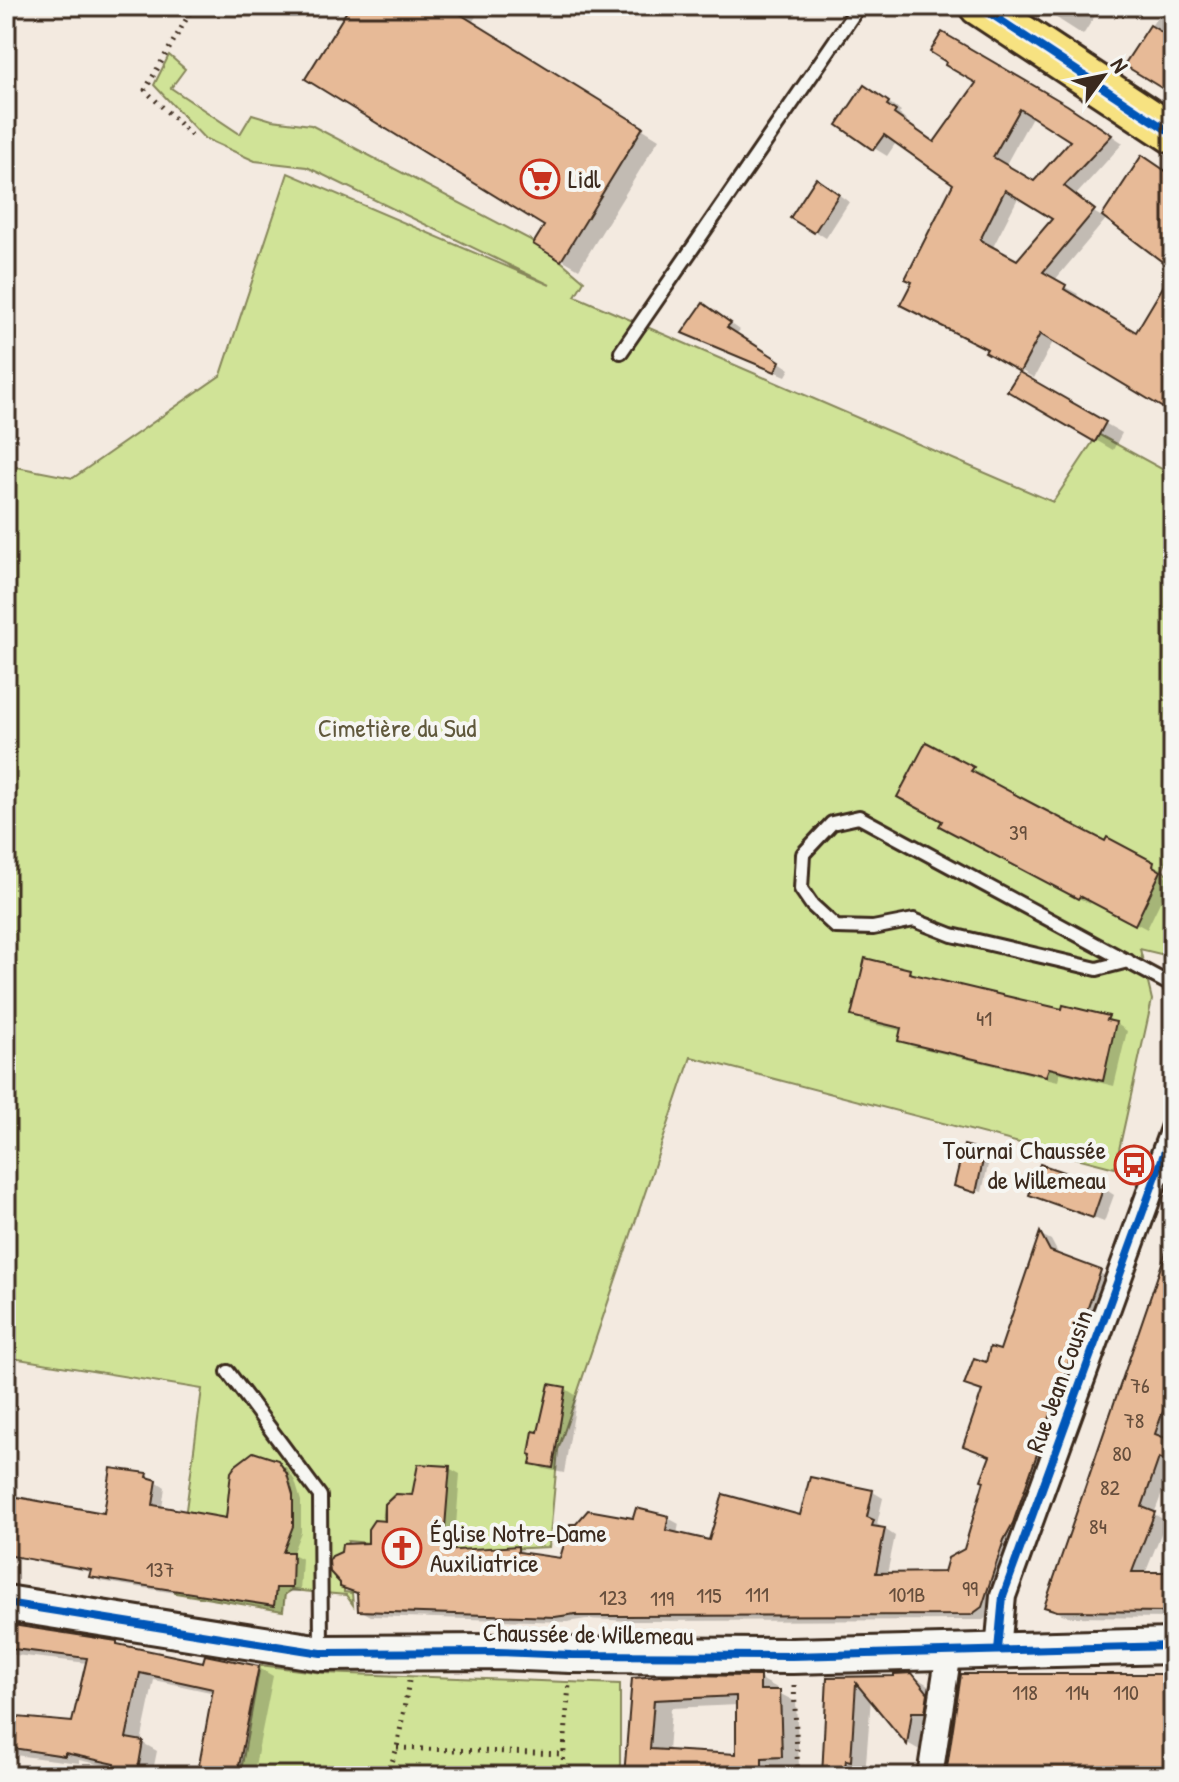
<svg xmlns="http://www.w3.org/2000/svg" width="1179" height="1782" font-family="'Patrick Hand',sans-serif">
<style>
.green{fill:#d0e397;stroke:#86865a;stroke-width:2}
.shadow{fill:#0003;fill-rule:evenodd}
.building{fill:#e7ba97;stroke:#3b2a1e;stroke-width:2;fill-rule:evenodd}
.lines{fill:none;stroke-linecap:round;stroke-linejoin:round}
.lane-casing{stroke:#3b2a1e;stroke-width:18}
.street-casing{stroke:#3b2a1e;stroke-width:30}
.secondary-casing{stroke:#3b2a1e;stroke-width:40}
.primary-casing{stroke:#3b2a1e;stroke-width:44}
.path{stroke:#3b2a1e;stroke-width:5;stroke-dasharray:2 6;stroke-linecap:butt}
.lane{stroke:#f6f6f2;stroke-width:12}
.street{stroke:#f6f6f2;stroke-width:24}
.secondary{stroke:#f6f6f2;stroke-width:34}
.primary{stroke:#f7e281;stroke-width:38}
.cycleway-casing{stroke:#f6f6f2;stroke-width:13}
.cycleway{stroke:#0057b8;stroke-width:8}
.labels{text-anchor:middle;stroke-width:8;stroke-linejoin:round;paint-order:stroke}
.number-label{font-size:22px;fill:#664e3c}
.poi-label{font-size:26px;fill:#3b2a1e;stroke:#f6f6f2;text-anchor:start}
.park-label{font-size:26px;fill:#60583c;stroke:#f6f6f2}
.street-label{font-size:26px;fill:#3b2a1e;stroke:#f6f6f2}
</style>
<rect width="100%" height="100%" fill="#f3eae0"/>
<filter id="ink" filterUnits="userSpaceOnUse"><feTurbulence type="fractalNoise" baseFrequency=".0125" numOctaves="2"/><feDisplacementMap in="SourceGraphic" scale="16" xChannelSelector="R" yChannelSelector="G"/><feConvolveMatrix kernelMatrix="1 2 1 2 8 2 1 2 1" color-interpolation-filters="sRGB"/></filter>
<g filter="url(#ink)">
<g class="green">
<path d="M169,55l16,14 -14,19 69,46 12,-20 20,6 39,5 218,114 33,23 22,19 -9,15 478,206 45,-68 75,41v116l-7,17 7,8v231l-11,24 11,5v81l-33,-8 12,51 -37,168 -424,-111 -133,393 -9,97 -110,5 -28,-56 -16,-2 -10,10 -2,19 -14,20 -21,-2 -3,14 -13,14c2,9 4,12 12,14v9l8,1 1,12 -7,-10 -55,-5 -6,4 -2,17 -108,-18 27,-204 -196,-32v-892l67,13 148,-103 67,-202 262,112 -243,-118 -52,-6 -51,-23 -50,-53z"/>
<polygon points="260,1665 323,1673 620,1684 620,1776 240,1776"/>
</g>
<g class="shadow">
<polygon points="352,6 482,6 472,23 659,139 579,269 536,244 547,225"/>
<polygon points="758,6 769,6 765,12"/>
<polygon points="1038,6 1101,6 1083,35"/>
<polygon points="1164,6 1173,10 1173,95 1127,64"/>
<path d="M979,82l102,33 42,28 -47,52 11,9 -2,3 17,10 71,-40v91l-66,-50 -53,63 24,13 -2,4 61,37 36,-61v138l-119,-72 -20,38 -47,-27 2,-2 -76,-66 43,-100 -59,-42 -10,15 -13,-8 4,-53 23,16 -2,3 8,6 -1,3 29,20zM1033,115l40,26 -39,42 -29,-17zM1019,196l36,23 -38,43 -25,-13z"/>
<polygon points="828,187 849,202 826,238 793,217"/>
<polygon points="715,312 740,330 736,334 790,369 786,376 696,338"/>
<polygon points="1020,375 1122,433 1113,450 1010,391"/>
<polygon points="973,769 983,775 981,779 1105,844 1165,870 1163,874 1171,879 1147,929 1091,900 1090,904 952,832 944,821 900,797"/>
<polygon points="909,971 922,978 1064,1012 1108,1018 1127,1031 1114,1086 1060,1073 1058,1081 911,1046 900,1040 902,1031 864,1022 853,1015"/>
<polygon points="965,1148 990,1156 982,1192 959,1185"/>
<polygon points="1103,1188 1114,1195 1104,1222 1031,1194"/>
<polygon points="1041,1235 1051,1240 1060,1257 1111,1278 993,1613 983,1620 634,1621 586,1619 567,1622 371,1616 360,1610 359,1594 342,1586 386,1523 449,1468 460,1474 454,1552 517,1548 528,1554 562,1560 635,1520 668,1518 679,1524 677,1534 711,1543 801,1518 812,1479 873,1492 883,1498 877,1524 895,1536 887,1574 945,1574 966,1550 992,1457 976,1451 984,1393 967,1384 1002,1353"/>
<polygon points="566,1389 577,1396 564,1473 544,1469 532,1463 539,1434"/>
<polygon points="1162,1413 1173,1419 1167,1441 1173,1443 1173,1464 1154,1514 1166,1521 1145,1574 1173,1574 1173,1618 1071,1617 1062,1614 1049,1607"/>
<polygon points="278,1462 287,1468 295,1481 301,1501 301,1532 292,1554 302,1559 300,1592 285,1592 283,1610 100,1581 92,1576 92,1572 41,1563 6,1545 6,1495 105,1515 147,1475 165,1487 162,1508 228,1520"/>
<polygon points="6,1628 117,1643 125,1648 205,1665 259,1668 273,1676 253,1776 199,1776 215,1693 154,1680 141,1742 157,1751 153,1771 181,1776 115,1776 116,1768 79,1760 79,1763 6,1754 6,1719 74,1724 88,1663 6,1654"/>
<polygon points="912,1675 928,1685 943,1704 923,1752 909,1744 871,1698 865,1776 824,1776 829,1679 896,1678"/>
<polygon points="1173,1676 1173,1776 954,1776 948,1773"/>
<path d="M759,1678l18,10v4l19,10 3,64 -21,1v9h-152l8,-96zM738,1705v51l-70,-4 3,-44z"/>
</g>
<g class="building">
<polygon points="350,6 447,6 643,127 561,261 533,244 544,226 305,79"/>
<polygon points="1150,25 1173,39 1173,95 1124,65"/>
<path d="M942,32l125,73 45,30 -48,51 31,24 -52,62 23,13 -2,4 72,43 37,-62 -71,-54 40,-61 31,21v238l-133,-80 -20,38 -35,-20 2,-3 -87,-44 12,-23 -7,-3 48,-95 -69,-49 -11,15 -36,-25 27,-40 25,17 -2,3 9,6 -2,3 40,28 42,-59 -31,-18 1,-3 -16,-10zM1020,109l50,32 -36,40 -41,-24zM1005,190l47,29 -35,41 -37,-20z"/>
<polygon points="816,178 839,194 814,233 790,218"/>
<polygon points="703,303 731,323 727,327 780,361 775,372 682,333"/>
<polygon points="1019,372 1106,422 1095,442 1007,391"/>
<polygon points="926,742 974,767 971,771 1039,807 1105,841 1107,837 1154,862 1153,866 1161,871 1135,925 1080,896 1078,899 939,826 942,821 897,797"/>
<polygon points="865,958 910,969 909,973 989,992 1062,1009 1063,1005 1109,1016 1107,1020 1116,1022 1103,1081 1049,1068 1046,1076 898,1041 901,1028 851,1016"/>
<polygon points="964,1145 985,1151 976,1193 954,1186"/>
<polygon points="1040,1164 1104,1186 1093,1218 1029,1195"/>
<polygon points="1040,1232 1050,1251 1101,1270 1013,1523 1004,1540 982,1607 971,1615 621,1616 576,1616 576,1614 555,1617 358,1611 357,1593 340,1587 340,1583 330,1572 329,1561 332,1556 341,1552 342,1544 368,1543 368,1529 374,1520 385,1521 385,1504 396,1494 412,1495 418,1464 450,1466 443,1551 518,1546 518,1552 560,1558 570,1524 576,1524 588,1510 633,1518 636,1508 669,1516 666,1530 709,1540 723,1494 800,1515 810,1477 873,1490 867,1517 874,1520 872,1526 885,1528 876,1573 944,1572 948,1558 964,1549 984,1481 981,1480 990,1456 963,1446 982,1391 964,1385 974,1358 986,1362 990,1347 1000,1350"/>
<polygon points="1169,1243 1173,1244 1173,1383 1155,1434 1173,1441 1173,1463 1159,1458 1142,1507 1155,1512 1132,1572 1173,1572 1173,1612 1057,1611 1044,1607"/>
<polygon points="549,1384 566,1387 553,1468 530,1464 532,1455 529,1454 533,1431 538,1432"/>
<polygon points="253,1452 278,1460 287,1474 293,1495 293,1526 283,1552 293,1552 292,1588 276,1588 274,1606 89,1577 91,1570 6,1555 6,1495 104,1513 111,1468 148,1473 147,1477 157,1480 153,1505 226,1518 231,1472 236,1465"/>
<polygon points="6,1624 117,1641 117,1644 203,1662 205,1655 259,1666 237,1776 197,1776 213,1689 140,1673 126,1738 143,1741 137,1776 113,1776 115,1764 65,1753 65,1756 6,1747 6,1716 72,1722 87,1658 6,1648"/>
<polygon points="912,1673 928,1693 925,1712 912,1712 907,1745 856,1683 851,1761 846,1760 844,1776 822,1776 827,1677 894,1676 894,1674"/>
<polygon points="961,1674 1173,1674 1173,1776 946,1774"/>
<path d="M676,1675l84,1v14h20l2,67 -20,1v18h-138l8,-98zM736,1696v58l-86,-5 4,-49z"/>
</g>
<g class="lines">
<g class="lane-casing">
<g id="lane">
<polyline points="621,352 859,6"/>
<polyline points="1128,961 1097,969 952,935 914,920 873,928 836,927 812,905 801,889 803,854 832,823 859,817 1173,986"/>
<polyline points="228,1372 320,1496 321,1650"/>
</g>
</g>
<g class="street-casing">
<g id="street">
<polyline points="998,1650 1003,1596 1173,1129"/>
<polyline points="930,1776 949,1652"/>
</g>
</g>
<g class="secondary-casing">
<polyline id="secondary" points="6,1603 321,1653 498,1652 571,1655 792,1656 1173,1646"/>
</g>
<g class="primary-casing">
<polyline id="primary" points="979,6 1173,134"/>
</g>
<g class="path">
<polyline points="194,6 145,90 194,138"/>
<polyline points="794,1685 798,1776"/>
<polyline points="397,1748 562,1754"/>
<polyline points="387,1776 397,1748 409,1681"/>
<polyline points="562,1776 569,1684"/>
</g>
<use href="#lane" class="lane"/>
<use href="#street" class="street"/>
<use href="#secondary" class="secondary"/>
<use href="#primary" class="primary"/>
<g class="cycleway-casing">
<g id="cycleway">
<polyline points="979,6 1173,134"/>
<polyline points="6,1603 321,1653 498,1652 571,1655 792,1656 1173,1646"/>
<polyline points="998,1650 1003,1596 1173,1129"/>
</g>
</g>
<use href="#cycleway" class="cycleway"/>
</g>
</g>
<defs>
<g id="supermarket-ring" transform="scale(2)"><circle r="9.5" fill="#f6f6f2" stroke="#c8321e" stroke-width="1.5"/><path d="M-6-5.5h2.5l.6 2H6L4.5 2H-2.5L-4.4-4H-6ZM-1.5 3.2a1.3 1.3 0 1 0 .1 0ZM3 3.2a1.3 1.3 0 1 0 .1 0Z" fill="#c8321e"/></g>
<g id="bus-ring" transform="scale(2)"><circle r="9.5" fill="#f6f6f2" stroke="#c8321e" stroke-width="1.5"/><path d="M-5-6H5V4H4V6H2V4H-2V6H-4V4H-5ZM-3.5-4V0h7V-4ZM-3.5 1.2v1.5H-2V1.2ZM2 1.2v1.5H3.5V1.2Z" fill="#c8321e"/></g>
<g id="church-ring" transform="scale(2)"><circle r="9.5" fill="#f6f6f2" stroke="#c8321e" stroke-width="1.5"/><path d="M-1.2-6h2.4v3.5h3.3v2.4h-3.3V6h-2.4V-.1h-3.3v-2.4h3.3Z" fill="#c8321e"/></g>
</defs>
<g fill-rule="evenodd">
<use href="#supermarket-ring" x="540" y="179"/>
<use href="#bus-ring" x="1134" y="1165"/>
<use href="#church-ring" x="402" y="1548"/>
</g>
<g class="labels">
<g class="number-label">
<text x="1018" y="840">39</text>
<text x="984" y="1026">41</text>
<text x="1140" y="1393">76</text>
<text x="1134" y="1428">78</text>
<text x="1122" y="1461">80</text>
<text x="1110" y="1495">82</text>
<text x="1098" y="1534">84</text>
<text x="160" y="1577">137</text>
<text x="970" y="1596">99</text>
<text x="757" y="1602">111</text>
<text x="907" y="1602">101B</text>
<text x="709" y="1603">115</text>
<text x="613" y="1605">123</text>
<text x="662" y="1606">119</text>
<text x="1025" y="1700">118</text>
<text x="1077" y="1700">114</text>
<text x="1126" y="1700">110</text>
</g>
<g class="poi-label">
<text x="568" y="188">Lidl</text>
<text x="1106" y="1159" text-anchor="end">Tournai Chaussée<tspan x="1106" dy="30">de Willemeau</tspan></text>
<text x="430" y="1542">Église Notre-Dame<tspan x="430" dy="30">Auxiliatrice</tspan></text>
</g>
<g class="park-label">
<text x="397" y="737">Cimetière du Sud</text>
</g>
<g class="street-label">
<text transform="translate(1059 1381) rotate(-70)" y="9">Rue Jean Cousin</text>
<text transform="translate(588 1634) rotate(1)" y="9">Chaussée de Willemeau</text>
</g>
</g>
<rect width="1179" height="1782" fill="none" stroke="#f6f6f2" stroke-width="32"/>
<rect x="16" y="16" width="1147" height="1750" fill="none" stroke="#3b2a1e" stroke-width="3" filter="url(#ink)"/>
<g transform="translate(1103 76) rotate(57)" stroke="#f6f6f2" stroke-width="6" paint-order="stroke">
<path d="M0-6L14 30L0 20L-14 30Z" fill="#3b2a1e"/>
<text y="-12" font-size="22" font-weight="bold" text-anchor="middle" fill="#3b2a1e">N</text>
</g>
</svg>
